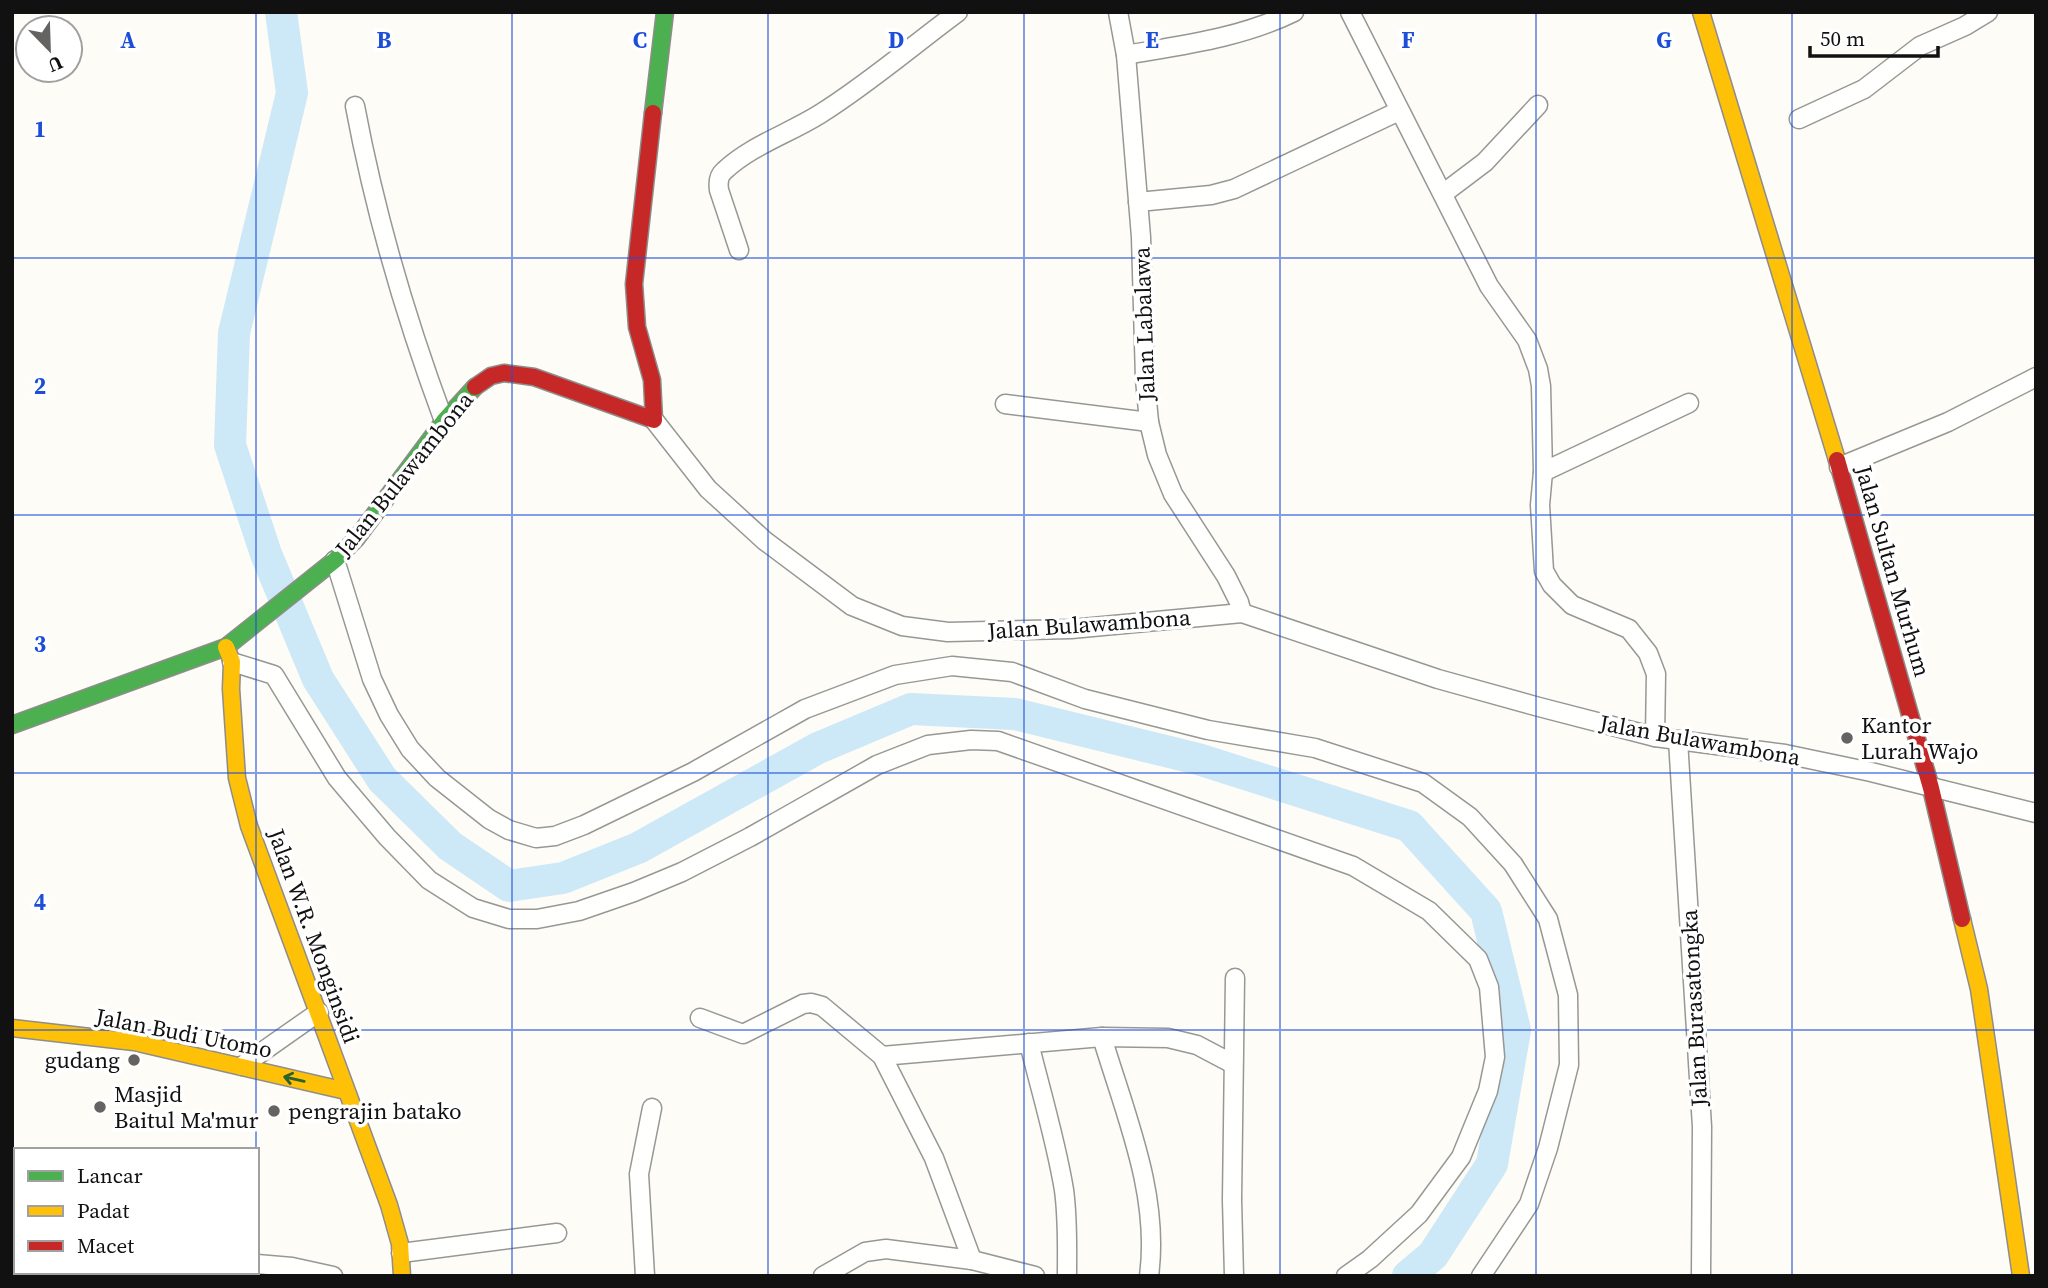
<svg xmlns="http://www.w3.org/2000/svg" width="2048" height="1288" font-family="'Source Serif 4',serif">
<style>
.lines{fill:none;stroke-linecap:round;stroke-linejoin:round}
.river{stroke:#cde8f7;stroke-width:32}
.street-casing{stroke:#979795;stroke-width:21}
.fast-casing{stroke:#8e8d8b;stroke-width:19}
.slow-casing{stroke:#8e8d8b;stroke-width:19}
.jam-casing{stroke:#8e8d8b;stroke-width:19}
.street{stroke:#fffffe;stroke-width:18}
.fast{stroke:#4caf50;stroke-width:16}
.slow{stroke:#ffc107;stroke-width:16}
.jam{stroke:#c62828;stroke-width:16}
.oneway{stroke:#2e6030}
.grid{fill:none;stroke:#1d4ed8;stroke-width:2;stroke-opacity:0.55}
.poi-dot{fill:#646362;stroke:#fff;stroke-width:2.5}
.labels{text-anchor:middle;stroke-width:7;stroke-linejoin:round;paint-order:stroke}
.street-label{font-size:23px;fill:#111;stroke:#fff}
.poi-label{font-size:23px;fill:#111;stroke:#fff;text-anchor:start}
.grid-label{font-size:23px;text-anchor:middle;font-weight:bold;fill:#1d4ed8;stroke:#fff;stroke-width:7;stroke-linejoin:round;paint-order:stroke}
</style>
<rect width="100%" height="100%" fill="#fdfcf7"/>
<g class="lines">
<polyline class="river" points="281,12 292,93 234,333 230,445 266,554 318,679 382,779 450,846 509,886 563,878 638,848 818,748 911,709 1015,714 1198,759 1409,826 1486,911 1515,1030 1492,1164 1433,1255 1408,1276"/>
<g class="street-casing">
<g id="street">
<polyline points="1118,12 1126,55 1141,237 1145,379 1149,422 1157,455 1173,494 1226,576 1239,602 1242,613"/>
<polyline points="1350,12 1489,286 1527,340 1538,369 1541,386 1543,472 1540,505 1544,571 1552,585 1572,605 1629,629 1648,653 1656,674 1655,737"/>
<path d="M1126,55c57,-10 115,-17 168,-43"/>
<path d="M355,106c20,107 51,213 89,315"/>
<polyline points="1799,119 1864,89 1920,46 1965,26 1988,12"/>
<polyline points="1444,193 1485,162 1538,105"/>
<polyline points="1138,202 1211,195 1234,189 1399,111"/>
<path d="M739,250l-20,-60c-1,-7 -1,-14 5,-19 28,-26 64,-37 96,-57 48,-30 92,-68 138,-102"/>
<polyline points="1005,404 1149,422"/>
<polyline points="654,420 708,489 765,541 852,606 902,626 948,632 1071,629 1242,613 1438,679 1539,707 1655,737 1785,754 1871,772 2036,813"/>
<polyline points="1839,467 1948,422 2036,377"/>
<polyline points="1543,472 1689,403"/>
<polyline points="335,560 372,679 389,715 410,749 437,778 489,819 509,830 536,838 555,836 584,825 693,772 805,709 895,675 952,666 1012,672 1085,699 1208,730 1315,748 1423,783 1470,817 1513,864 1548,919 1568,995 1569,1065 1548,1148 1529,1204 1481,1276"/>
<polyline points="232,662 274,675 337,778 387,837 429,880 473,908 509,919 537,919 579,911 634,892 682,872 750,837 877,765 928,745 971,740 998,741 1353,866 1429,911 1478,959 1489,987 1495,1057 1488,1091 1461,1157 1419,1214 1370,1259 1346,1276"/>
<polyline points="1678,740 1702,1127 1701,1276"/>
<polyline points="700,1018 743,1034 803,1004 811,1003 822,1006 882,1056 934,1158 972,1260"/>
<path d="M1102,1037c23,77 58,157 47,239"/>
<path d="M1029,1043c12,49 27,98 35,147 4,29 3,57 3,86"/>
<polyline points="882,1056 1102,1037 1168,1038 1197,1045 1233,1064"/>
<polyline points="242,1066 319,1012"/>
<polyline points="401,1253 557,1233"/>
<polyline points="257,1264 292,1267 333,1276"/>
<polyline points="152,1276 153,1272"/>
<polyline points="645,1276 639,1174 652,1108"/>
<polyline points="823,1276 865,1252 886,1249 972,1260 1035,1276"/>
<polyline points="1234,1276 1232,1200 1235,978"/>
</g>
</g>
<g class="fast-casing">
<g id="fast">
<polyline points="653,113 665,12"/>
<polyline points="12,725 226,647 335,560 356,539 444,421 475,387"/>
</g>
</g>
<g class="slow-casing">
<g id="slow">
<polyline points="1701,12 1837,460"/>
<polyline points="226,647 232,662 231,689 237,778 249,826 389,1205 400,1244 402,1276"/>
<polyline points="1962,919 1979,989 2021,1276"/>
<polyline points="12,1028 134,1042 346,1091"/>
</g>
</g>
<g class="jam-casing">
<g id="jam">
<polyline points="475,387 491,376 504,373 534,377 654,420 652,380 637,327 634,284 653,113"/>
<polyline points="1837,460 1931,788 1962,919"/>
</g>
</g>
<use href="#street" class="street"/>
<use href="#fast" class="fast"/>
<use href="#slow" class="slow"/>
<use href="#jam" class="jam"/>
</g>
<defs><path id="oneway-shaft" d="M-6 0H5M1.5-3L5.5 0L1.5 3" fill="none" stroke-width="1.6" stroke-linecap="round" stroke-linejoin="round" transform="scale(1.75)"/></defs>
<use class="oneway" href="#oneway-shaft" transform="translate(294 1079) rotate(-167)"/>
<path class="grid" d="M256,12v1138M512,12v1264M768,12v1264M1024,12v1264M1280,12v1264M1536,12v1264M1792,12v1264M12,258h2024M12,515h2024M12,773h2024M12,1030h2024M256,1272v4"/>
<g class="poi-dot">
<circle cx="1847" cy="738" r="7"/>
<circle cx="134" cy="1060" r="7"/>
<circle cx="100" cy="1107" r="7"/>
<circle cx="274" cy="1111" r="7"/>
</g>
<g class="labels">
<g class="street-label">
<text transform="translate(1144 324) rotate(-92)" y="8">Jalan Labalawa</text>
<text transform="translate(404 474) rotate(-51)" y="8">Jalan Bulawambona</text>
<text transform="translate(1893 571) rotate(74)" y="8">Jalan Sultan Murhum</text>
<text transform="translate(1089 624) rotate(-4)" y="8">Jalan Bulawambona</text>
<text transform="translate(1700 740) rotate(10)" y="8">Jalan Bulawambona</text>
<text transform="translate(314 936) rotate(70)" y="8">Jalan W.R. Monginsidi</text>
<text transform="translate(1694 1008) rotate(-93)" y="8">Jalan Burasatongka</text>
<text transform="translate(184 1033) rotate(11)" y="8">Jalan Budi Utomo</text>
</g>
<g class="poi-label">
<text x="1861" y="733">Kantor<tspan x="1861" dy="26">Lurah Wajo</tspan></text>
<text x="120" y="1068" text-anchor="end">gudang</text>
<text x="114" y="1102">Masjid<tspan x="114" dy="26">Baitul Ma'mur</tspan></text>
<text x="288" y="1119">pengrajin batako</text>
</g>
</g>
<g class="grid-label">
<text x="128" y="48">A</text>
<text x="384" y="48">B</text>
<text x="640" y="48">C</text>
<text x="896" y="48">D</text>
<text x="1152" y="48">E</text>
<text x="1408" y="48">F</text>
<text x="1664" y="48">G</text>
<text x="40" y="137">1</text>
<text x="40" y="394">2</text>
<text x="40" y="652">3</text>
<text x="40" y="910">4</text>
</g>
<rect width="2048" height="1288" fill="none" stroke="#111111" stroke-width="28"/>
<rect x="14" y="1148" width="245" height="126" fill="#ffffff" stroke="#a0a0a0" stroke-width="2"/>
<rect x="28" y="1171" width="35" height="10" fill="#4caf50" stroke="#a0a0a0" stroke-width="2"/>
<text x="77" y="1183" font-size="21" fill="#111111">Lancar</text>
<rect x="28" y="1206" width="35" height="10" fill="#ffc107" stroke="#a0a0a0" stroke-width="2"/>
<text x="77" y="1218" font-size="21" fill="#111111">Padat</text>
<rect x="28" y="1241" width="35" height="10" fill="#c62828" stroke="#a0a0a0" stroke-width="2"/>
<text x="77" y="1253" font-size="21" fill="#111111">Macet</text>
<g transform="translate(49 49) rotate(157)"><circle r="33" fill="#ffffff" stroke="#a0a0a0" stroke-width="2"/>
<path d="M0-5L12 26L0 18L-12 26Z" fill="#646362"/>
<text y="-10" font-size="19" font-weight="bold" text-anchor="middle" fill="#111111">U</text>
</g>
<path d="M1810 46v10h128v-10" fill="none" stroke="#111111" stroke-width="3.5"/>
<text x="1820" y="46" font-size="21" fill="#111111" stroke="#ffffff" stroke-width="5" paint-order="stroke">50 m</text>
</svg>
